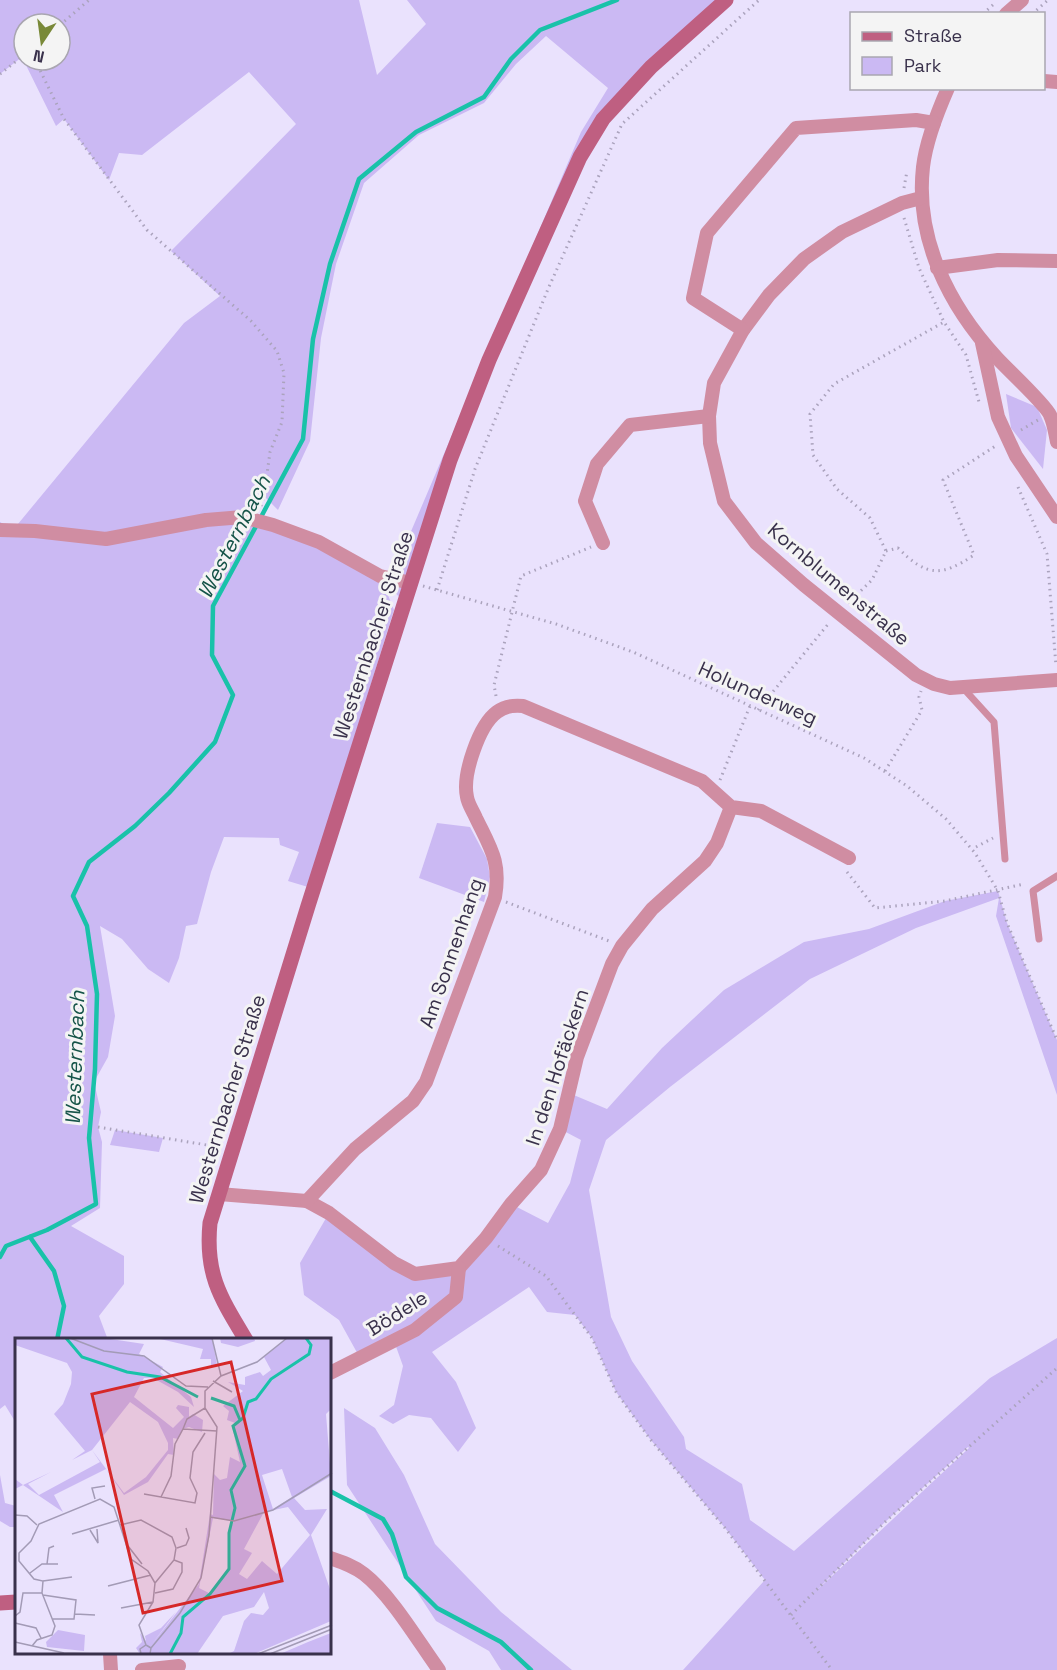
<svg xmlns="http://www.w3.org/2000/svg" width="1057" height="1670" font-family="'Space Grotesk',sans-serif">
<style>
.green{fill:#cbb9f3;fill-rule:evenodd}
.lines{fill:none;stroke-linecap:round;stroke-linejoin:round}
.stream{stroke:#19c2a9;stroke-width:4.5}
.path{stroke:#aba3bd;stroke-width:3;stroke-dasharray:1.5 4.5;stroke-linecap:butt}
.lane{stroke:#d08da2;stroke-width:7}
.street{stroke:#d08da2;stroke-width:14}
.secondary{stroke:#bf5f81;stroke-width:15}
.labels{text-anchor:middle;stroke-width:6;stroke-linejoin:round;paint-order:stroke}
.street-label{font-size:20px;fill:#39314b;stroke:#f4f4f4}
.water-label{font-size:21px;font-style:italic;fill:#165449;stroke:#f4f4f4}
.inset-river{fill:none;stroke:#19c2a9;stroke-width:3}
.inset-road{fill:none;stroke:#a39bb6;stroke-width:1.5}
.view{fill:#d62828;fill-opacity:0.15;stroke:#d62828;stroke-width:3}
.inset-edge{fill:none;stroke:#39314b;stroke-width:3}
</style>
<rect width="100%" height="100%" fill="#eae2fd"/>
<g class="green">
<path d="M0,0h359l18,75 49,-51 -19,-24h319l-123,119 -114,241 -84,243 -24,-25 13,32 -86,277 -20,-6 11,-29 -19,-7 -1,-7 -55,-1 -13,35 -14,52 -11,2 -7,32 -10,25 -21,-14 -26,-30 -22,-13 15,90 -7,41 -14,25 7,30 -3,15 4,15 -2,66 -29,18 53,30v28l-25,32 9,24h-92v83l-11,-18 -5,4v-887l13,8 171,-207 36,-27 -49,-45 125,-127 -47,-52 -107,83 -23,-2 -10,27 -45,-61 -8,7 -34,-69 -22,17zM24,24h36v36h-36zM546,36l62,52 -27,44 -189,444 -148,-60 20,-20 14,14 32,-69 11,-103 15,-74 28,-81 55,-48 65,-32 32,-39z"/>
<polygon points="1006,394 1037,407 1047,430 1043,469 1011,428"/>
<polygon points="437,823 470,827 487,859 490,877 484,902 419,878"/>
<path d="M998,891l9,32 50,117v55l-61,-179 3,-18 -83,30 -106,51 -140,108 -64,53 -17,50 22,127 21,44 52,76 2,12 56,35 8,36 44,31 196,-173 67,-40v332h-374l82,-90 -40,-52 -75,-89 -34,-47 -24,-54 -17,-23 -28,-3 -18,-25 -97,65 24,30 20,46 -18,24 -27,-34 -22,-3 -16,9 -14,-8 15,-11 9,-39 -9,-25 -34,17 -21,-38 -35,-25 -4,-32 29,-50 86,61 44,-6 52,-64 37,19 22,-40 11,-43 -21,-11 9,-36 38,16 55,-61 62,-58 80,-48 65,-13 76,-28zM968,1447l1,1 -153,143 68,-68z"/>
<polygon points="115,1130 163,1138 159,1152 110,1145"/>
<polygon points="344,1408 375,1428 404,1475 435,1544 501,1612 572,1670 501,1670 489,1651 436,1621 347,1485"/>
<polygon points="0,1475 5,1503 16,1506 16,1527 10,1527 0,1521"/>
</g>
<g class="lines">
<g class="stream">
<polyline points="30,1237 54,1271 64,1306 57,1340"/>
<polyline points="0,1257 6,1246 47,1230 96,1204 89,1138 95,1069 97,994 87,926 73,896 89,862 135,826 169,793 215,742 233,695 212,655 213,606 303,439 313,339 330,264 359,179 416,132 484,97 511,59 540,30 617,0"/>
<polyline points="330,1491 383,1519 392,1534 406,1577 437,1608 501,1642 531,1670"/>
</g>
<g class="path">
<polyline points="983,14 995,3"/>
<polyline points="1032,14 1048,0"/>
<polyline points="60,25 89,0"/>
<polyline points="35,60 64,119 147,230 251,321 277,351 284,373 282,422 270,452 264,496 260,509"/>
<polyline points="0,74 24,55"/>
<polyline points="904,188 907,171"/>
<polyline points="904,218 919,268 944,322 966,355 979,402"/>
<polyline points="1021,430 1038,420"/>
<polyline points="1018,487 1047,554 1056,666"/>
<path d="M886,551l12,-3c29,29 43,29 76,7l-31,-75 54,-35"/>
<polyline points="423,586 556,624 633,652 864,758 907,786 946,819 975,853 998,891 1007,923 1057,1040"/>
<polyline points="437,590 475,469 548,289 622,124 759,0"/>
<polyline points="848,603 872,580 886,551 870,518 837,489 813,455 810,414 834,384 944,322"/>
<polyline points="496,696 494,685 521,576 591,547"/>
<polyline points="758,710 829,623"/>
<polyline points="885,771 922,710 919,697 921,691"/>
<polyline points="720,780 750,706"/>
<polyline points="976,847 993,838"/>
<polyline points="847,872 875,908 945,901 1024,884"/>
<polyline points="506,902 609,941"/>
<polyline points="98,1127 219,1147"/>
<polyline points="498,1246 546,1276 592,1338 616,1392 650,1439 725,1528 832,1670"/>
<polyline points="791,1615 884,1523 1057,1368"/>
</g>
<g class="lane">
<polyline points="964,689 994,722 1005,859"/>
<polyline points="1039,939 1033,891 1057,876"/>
</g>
<g class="street">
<polyline points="1006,14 1022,0"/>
<polyline points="1044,81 1057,82"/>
<path d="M948,88c-11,25 -22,53 -25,79 -8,72 26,139 74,191 10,11 49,47 53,57 4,8 5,18 7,27"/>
<polyline points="921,198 902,203 842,232 804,259 769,295 743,330 714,383 709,416 710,443 724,501 756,543 804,585 916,675 934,684 950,688 1057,680"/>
<polyline points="937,268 998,260 1057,261"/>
<polyline points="743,330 693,298 707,233 796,128 916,120 934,123"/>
<polyline points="982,343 998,417 1016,456 1057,517"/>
<polyline points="0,530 35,531 106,539 206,520 243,517 273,525 319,542 380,576 411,583"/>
<polyline points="603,543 585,501 597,464 630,425 709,416"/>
<polyline points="219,1194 307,1201 329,1213 394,1263 415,1274 459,1268 486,1238 511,1204 541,1170 560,1129 577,1057 612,964 622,946 652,909 705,861 717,843 731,807"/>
<path d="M307,1201l48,-52 58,-48 13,-19 69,-185c6,-35 -4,-48 -19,-79 -3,-7 -8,-14 -9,-21 -5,-22 12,-72 30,-85 8,-6 17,-7 26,-6l179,75 29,26 30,4 88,47"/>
<polyline points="330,1373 415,1330 456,1297 459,1268"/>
<path d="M330,1558c12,4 24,8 34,16 27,21 54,67 75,96"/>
<polyline points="110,1654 111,1670"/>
<polyline points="142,1670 179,1666"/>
</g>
<g class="secondary">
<path d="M246,1340c-26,-43 -41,-66 -36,-117l98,-317 142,-446 39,-100 91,-203 23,-38 48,-52 75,-67"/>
<polyline points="0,1603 16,1602"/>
</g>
</g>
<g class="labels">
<g class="street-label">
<text transform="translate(839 584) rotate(40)" y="7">Kornblumenstraße</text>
<text transform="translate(373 635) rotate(-72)" y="7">Westernbacher Straße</text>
<text transform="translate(758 693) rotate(24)" y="7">Holunderweg</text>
<text transform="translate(451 953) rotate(-71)" y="7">Am Sonnenhang</text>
<text transform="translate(557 1067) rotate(-72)" y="7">In den Hofäckern</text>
<text transform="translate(227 1099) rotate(-73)" y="7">Westernbacher Straße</text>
<text transform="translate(397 1313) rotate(-32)" y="7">Bödele</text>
</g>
<g class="water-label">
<text transform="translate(234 537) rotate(-63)" y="7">Westernbach</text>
<text transform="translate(75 1058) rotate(-88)" y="7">Westernbach</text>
</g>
</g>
<g transform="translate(15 1338)">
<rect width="316" height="316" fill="#eae2fd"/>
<path d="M0,0h89l40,6 -5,10 24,13 -3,5 31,25 3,10 -16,-15 -25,-14h-9l-10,19 39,31 11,-11 -8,-9 2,-3 11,2v10l4,-3 10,6 -1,12 -13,-5 -6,2 -5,10 -5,-1 1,17 -6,-1 -20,28 -24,13 -18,-26 -52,26 9,17 -40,-27 -8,4v-10l8,6 28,-13 -23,12 11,11 61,-33 -8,-12 -20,10 13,-9 -31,-37 9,-10 8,-20 1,-12 -5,-9 -52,-18zM115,64l28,20 10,21v7l-22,27 -22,16 -32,-43zM141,0h56l5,27 -6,2v-8h-11l3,-10zM205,0h34l1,3 -17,6 -17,-4zM272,0h44v71l-5,5 5,62 -37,22 11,12 22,-1 -16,26 20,57v29l-77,33h-26l6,-3 10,-30 7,-8 12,2 6,-7 -5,-16 -10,15 -31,9 -26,38h-61h4l-4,-6 6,-6 -2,-9 6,8 -1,-5 16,-8 15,-16 -24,32 47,-60 11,-70 3,1 1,-41 6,6 7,-2 3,-21 10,5 -8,-36 3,-3 -8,-3 2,-9 -6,-5 20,-15 -15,-9 17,3v-8l15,-5 3,4 8,-6 -7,-13zM267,131l10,28 -19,12 -11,-34zM273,169l22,28 -33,39 -15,-13 -15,18 -8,-5 13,-21 -8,-4 20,-37zM198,180l21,3 -6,12v35l-19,25 -10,-5zM43,292l27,5 -1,16 -37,-4 -1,-5zM316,295v21h-51l28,-12z" fill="#cbb9f3" fill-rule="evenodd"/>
<path class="inset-river" d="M51,0l16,19 45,15 33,5 38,20M196,60l23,8 6,14M155,316l11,-21 2,-16 27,-23 19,-25v-36l6,-25 -4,-18 14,-24 -12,-40 10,-8 5,-16 8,-3 15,-20 38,-25 2,-9 -5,-7"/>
<path class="inset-road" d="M55,0l34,13 40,5 42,30 22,1M197,0l9,38M198,43l19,11M168,91l4,-10 18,-11M129,156l51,9 2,-10 -7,-15 3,-26 12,-19M146,159l10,-21 4,-32 8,-15 34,2M80,161l-3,-11 13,-2M0,177l12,1 10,9M195,179l24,4 39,-11 59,-37M105,187l21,-5 31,17 4,11 -2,12 -19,23M75,192l8,13 -1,-14M57,196l47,-14M113,208l14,18M162,210l9,-3 3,-7 -3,-10M32,226l2,-16 5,-2M15,235l12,-9h16M28,243l29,-4M93,248l43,-11M140,255l18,-4 9,-17v-9l-8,-3M28,257l33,5 -2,19h-22M106,270l32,-6M60,276l20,1M0,278l5,-4 3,-19h19M0,285l21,5 5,10M0,304l49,11 35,1M17,308l5,-6 15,-5 3,-9 -13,-33 1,-12 -9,-2 -15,-18v-8l12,-12 8,-17 61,-25 14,8 17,52 17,12 7,12 -2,19 -14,23 7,20M136,310l29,-35 21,-35 8,-43 8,-108 -12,-19v-17l16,-15 36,-14 30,-24M126,316l-1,-5 6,-4 5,3 -1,6M243,316l74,-29M255,316l62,-25"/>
<path class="view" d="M216,24l51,219 -139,32 -51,-219z"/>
<rect width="316" height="316" class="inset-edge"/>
</g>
<rect x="850" y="12" width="195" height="78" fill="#f4f4f4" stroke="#a9a6b0" stroke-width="1.5"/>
<rect x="862" y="32" width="30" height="9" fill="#bf5f81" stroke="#a9a6b0" stroke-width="1.5"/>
<text x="904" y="42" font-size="18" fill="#39314b">Straße</text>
<rect x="862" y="57" width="30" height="18" fill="#cbb9f3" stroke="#a9a6b0" stroke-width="1.5"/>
<text x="904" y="72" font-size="18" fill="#39314b">Park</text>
<g transform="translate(42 42) rotate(193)"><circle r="28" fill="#f4f4f4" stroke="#a9a6b0" stroke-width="1.5"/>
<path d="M0-4.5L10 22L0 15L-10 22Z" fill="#798938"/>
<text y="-9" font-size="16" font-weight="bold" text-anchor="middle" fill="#39314b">N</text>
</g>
</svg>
